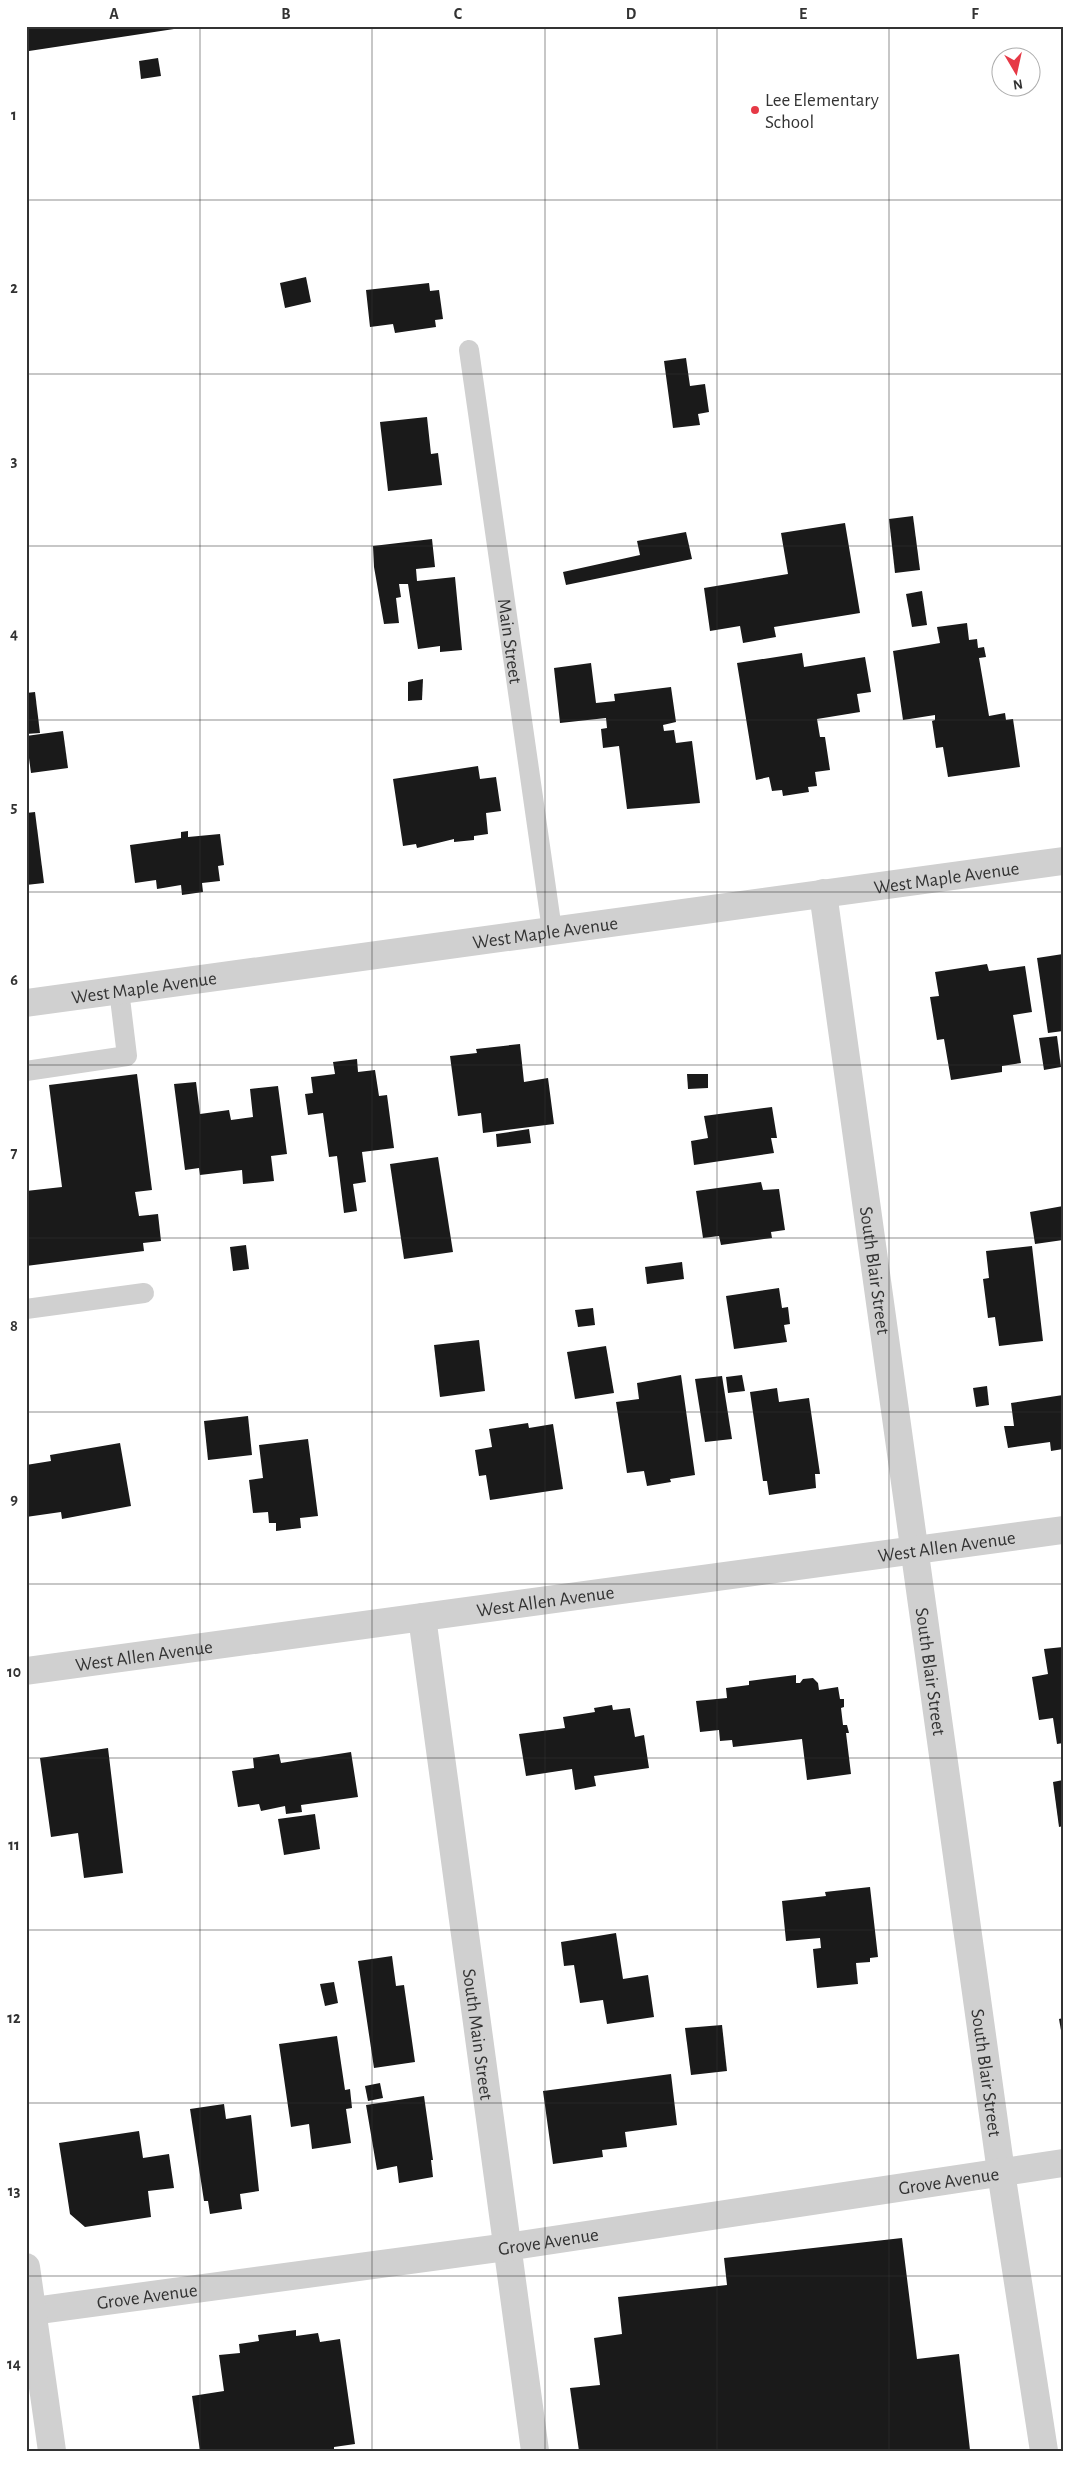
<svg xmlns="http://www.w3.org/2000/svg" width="1089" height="2477" font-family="'Alegreya Sans',sans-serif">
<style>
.building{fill:#1a1a1a}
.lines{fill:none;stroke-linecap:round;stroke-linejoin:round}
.service{stroke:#d0d0d0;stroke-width:20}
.minor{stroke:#d0d0d0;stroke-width:28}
.tertiary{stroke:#d0d0d0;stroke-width:28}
.grid{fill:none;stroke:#333;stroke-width:1;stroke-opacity:0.55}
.poi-dot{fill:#e63946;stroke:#fff;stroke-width:2}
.labels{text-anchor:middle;stroke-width:5;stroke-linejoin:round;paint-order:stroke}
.poi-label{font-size:19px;fill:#333;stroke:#fff;text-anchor:start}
.street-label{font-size:19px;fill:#333;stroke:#fff}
.neatline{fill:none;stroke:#333;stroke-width:2}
.grid-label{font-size:16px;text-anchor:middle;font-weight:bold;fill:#333}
</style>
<rect width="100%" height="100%" fill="#fff"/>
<g class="building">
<polygon points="26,26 174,26 174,29 29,51"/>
<polygon points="158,58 161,76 141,79 139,61"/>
<polygon points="306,277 311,302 285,308 280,283"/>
<polygon points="429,283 430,291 439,290 443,319 435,320 436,327 395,333 393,324 370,327 366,290"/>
<polygon points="686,358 690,386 705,384 709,412 698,414 700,425 673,428 664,361"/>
<polygon points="427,417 431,454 438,453 442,485 388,491 380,422"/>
<polygon points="913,516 920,570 895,573 889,519"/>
<polygon points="845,523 860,613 774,627 776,637 743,643 740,626 710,631 704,588 788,574 781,533"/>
<polygon points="686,532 692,559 566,585 563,572 640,555 637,541"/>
<polygon points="432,539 435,567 416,569 417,581 455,577 462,650 440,652 440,646 418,649 408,584 399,584 401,597 396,598 399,623 384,624 374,567 373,546"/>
<polygon points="922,591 927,625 912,627 906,594"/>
<polygon points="967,623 969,640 977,639 978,648 984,647 986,657 979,658 989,716 1005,713 1006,720 1013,719 1020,767 948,777 943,747 936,748 932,721 935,720 935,715 903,720 893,651 940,643 937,627"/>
<polygon points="802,653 804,667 865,657 871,692 857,694 860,712 817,719 820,737 825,737 830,770 815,772 817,786 808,787 809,792 783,796 782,790 772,791 769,777 756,780 737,663"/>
<polygon points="591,663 596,703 615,701 614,694 671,687 676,722 663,725 664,731 674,730 676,743 692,741 700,803 627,809 619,746 603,748 601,729 607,728 606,718 560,723 554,668"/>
<polygon points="423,679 422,700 408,701 408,682"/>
<polygon points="35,692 40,733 26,734 26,693"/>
<polygon points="63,731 68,768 31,773 26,736"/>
<polygon points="478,766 480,779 496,777 501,811 486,813 488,834 474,836 474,840 454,842 454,839 417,848 416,844 403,846 393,779"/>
<polygon points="35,812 44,883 26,885 26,813"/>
<polygon points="188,831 188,837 220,834 224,865 218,866 220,881 202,883 203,892 182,895 181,885 157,889 156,880 135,883 130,845 181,838 181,832"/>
<polygon points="1063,954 1063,1031 1048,1033 1037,958"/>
<polygon points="987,964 989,971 1025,966 1032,1012 1013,1015 1021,1063 1002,1066 1002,1072 951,1080 944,1039 937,1040 930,997 939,996 935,972"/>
<polygon points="1057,1036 1061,1067 1044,1070 1039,1038"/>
<polygon points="520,1044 524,1082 548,1078 554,1124 483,1133 481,1113 458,1116 450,1056 477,1053 476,1049"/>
<polygon points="357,1059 358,1072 375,1070 379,1096 387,1095 394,1148 362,1152 366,1182 353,1184 357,1211 344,1213 337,1156 329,1157 323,1113 308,1115 305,1094 313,1093 311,1077 335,1074 333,1062"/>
<polygon points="137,1074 152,1190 135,1192 139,1216 158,1214 161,1241 143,1243 144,1251 26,1266 26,1191 62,1187 49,1085"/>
<polygon points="687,1074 708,1074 708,1088 688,1089"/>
<polygon points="196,1082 200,1114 229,1110 231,1120 253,1117 250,1089 278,1086 287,1154 271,1156 274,1181 243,1184 242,1170 200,1175 199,1168 185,1170 174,1084"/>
<polygon points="772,1107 777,1138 771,1138 774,1153 694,1165 691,1141 708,1138 704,1116"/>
<polygon points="529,1129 531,1143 497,1147 496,1134"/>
<polygon points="438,1157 453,1252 404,1259 390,1164"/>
<polygon points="761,1182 763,1190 779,1189 785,1230 771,1232 772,1238 721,1245 719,1236 703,1238 696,1191"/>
<polygon points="1063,1206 1063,1240 1035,1244 1030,1212"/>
<polygon points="246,1245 249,1269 233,1271 230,1247"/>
<polygon points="1032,1246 1043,1341 999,1346 995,1317 988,1318 983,1279 989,1278 986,1251"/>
<polygon points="682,1262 684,1279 647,1284 645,1267"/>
<polygon points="779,1288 782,1308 788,1307 790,1324 784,1325 787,1342 734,1349 726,1296"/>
<polygon points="593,1308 595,1325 578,1327 575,1310"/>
<polygon points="479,1340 485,1391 440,1397 434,1345"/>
<polygon points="606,1346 614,1393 575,1399 567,1352"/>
<polygon points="681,1375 695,1475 670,1479 671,1482 647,1486 644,1471 627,1473 616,1402 639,1399 637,1383"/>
<polygon points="742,1375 745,1391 728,1393 726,1377"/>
<polygon points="722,1376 732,1439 705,1442 695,1379"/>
<polygon points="987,1386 989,1405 976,1407 973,1388"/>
<polygon points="777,1388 779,1402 809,1398 820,1474 815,1474 816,1488 769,1495 767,1481 763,1481 750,1392"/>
<polygon points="1063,1395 1063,1449 1051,1451 1050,1442 1008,1448 1004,1426 1014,1426 1011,1403"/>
<polygon points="248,1416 252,1455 208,1460 204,1421"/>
<polygon points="528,1423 529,1428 553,1424 563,1489 490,1500 486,1475 479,1476 475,1450 492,1447 489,1429"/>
<polygon points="308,1439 318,1516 300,1518 301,1528 276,1531 276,1523 269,1523 268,1512 253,1513 249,1480 263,1478 259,1445"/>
<polygon points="120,1443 131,1506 62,1519 61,1512 26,1517 26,1465 51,1461 50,1455"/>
<polygon points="1063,1647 1063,1743 1057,1744 1053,1718 1039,1720 1032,1677 1048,1674 1044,1649"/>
<polygon points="796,1675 796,1683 800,1683 803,1679 813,1678 818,1683 819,1690 838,1687 840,1699 844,1699 844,1707 841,1708 843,1725 847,1725 849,1733 846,1733 851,1774 807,1780 802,1739 733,1747 732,1740 720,1741 719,1730 700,1732 696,1701 727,1698 726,1688 749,1685 749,1681"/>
<polygon points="612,1705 613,1710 630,1708 635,1737 644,1735 649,1768 594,1776 596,1786 575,1790 572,1769 526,1776 519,1734 565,1728 563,1717 595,1712 594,1708"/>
<polygon points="108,1748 123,1873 84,1878 78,1833 51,1837 40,1758"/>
<polygon points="351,1752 358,1797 301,1805 302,1812 286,1814 285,1806 261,1811 259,1804 238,1807 232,1771 254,1768 253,1758 279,1754 281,1763"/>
<polygon points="1063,1780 1063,1826 1059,1827 1053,1782"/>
<polygon points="315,1814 320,1849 284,1855 278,1819"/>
<polygon points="870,1887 878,1957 870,1958 870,1962 856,1963 858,1984 817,1988 813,1949 821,1948 820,1938 786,1941 782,1901 826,1896 825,1892"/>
<polygon points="616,1933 623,1979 648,1975 654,2017 607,2024 603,2000 580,2003 574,1965 564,1966 561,1942"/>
<polygon points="392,1956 396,1986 404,1985 415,2062 374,2068 358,1961"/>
<polygon points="334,1982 338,2003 325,2006 320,1984"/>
<polygon points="1063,2018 1063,2036 1062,2036 1059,2019"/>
<polygon points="722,2025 727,2071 691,2075 685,2028"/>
<polygon points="337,2036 345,2090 350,2089 352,2108 346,2109 351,2143 312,2149 309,2124 291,2127 279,2044"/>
<polygon points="671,2074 677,2125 625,2132 627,2147 602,2150 603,2157 553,2164 543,2091"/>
<polygon points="380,2083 383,2098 368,2101 365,2086"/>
<polygon points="424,2096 433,2160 431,2160 433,2177 399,2183 397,2166 377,2170 366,2105"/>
<polygon points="224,2104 226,2119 251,2115 259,2191 240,2194 242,2209 210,2214 208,2201 204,2201 190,2109"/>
<polygon points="139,2131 143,2158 169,2154 174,2188 148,2191 151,2217 85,2227 70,2214 59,2143"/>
<polygon points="902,2238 917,2359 959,2354 970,2450 579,2451 570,2388 600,2385 594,2338 622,2334 618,2297 727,2285 724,2258"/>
<polygon points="296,2330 296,2336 318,2333 320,2342 340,2339 355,2444 334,2447 334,2451 200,2451 192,2396 224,2391 219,2355 240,2353 239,2344 259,2341 258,2335"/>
</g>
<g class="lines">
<g class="service">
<path id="s1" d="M469,350l83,580"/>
<polyline points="26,1071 127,1056 119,990"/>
<polyline points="26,1309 144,1293"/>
</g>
<g class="minor">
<path id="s2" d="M823,893l178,1279 43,279"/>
<path id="s3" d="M26,1003l1037,-142"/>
<path id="s4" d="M422,1617l113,834"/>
<path id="s5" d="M26,1671l1037,-141"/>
<path id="s6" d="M33,2311l474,-64 556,-84"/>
</g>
<polyline class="tertiary" points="26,2267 52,2451"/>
</g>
<path class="grid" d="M200,26v2425M372,26v2425M545,26v2425M717,26v2425M889,26v2425M26,200h1037M26,374h1037M26,546h1037M26,720h1037M26,892h1037M26,1065h1037M26,1238h1037M26,1412h1037M26,1584h1037M26,1758h1037M26,1930h1037M26,2103h1037M26,2276h1037"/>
<circle class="poi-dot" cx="755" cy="110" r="5"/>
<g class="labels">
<g class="poi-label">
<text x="765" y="106">Lee Elementary<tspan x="765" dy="22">School</tspan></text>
</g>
<g class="street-label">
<text dy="7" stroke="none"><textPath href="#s1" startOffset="294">Main Street</textPath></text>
<text dy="7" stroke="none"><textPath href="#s3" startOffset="929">West Maple Avenue</textPath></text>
<text dy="7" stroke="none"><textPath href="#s3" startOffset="524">West Maple Avenue</textPath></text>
<text dy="7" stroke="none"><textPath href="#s3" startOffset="119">West Maple Avenue</textPath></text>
<text dy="7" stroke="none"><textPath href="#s2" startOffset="381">South Blair Street</textPath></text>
<text dy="7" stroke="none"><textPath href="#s5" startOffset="929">West Allen Avenue</textPath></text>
<text dy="7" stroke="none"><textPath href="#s5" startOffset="524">West Allen Avenue</textPath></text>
<text dy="7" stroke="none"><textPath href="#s5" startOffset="119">West Allen Avenue</textPath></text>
<text dy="7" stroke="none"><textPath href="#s2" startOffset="786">South Blair Street</textPath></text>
<text dy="7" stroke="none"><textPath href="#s4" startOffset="421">South Main Street</textPath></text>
<text dy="7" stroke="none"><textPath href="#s2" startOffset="1191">South Blair Street</textPath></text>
<text dy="7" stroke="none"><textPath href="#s6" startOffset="925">Grove Avenue</textPath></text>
<text dy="7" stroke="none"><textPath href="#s6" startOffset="520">Grove Avenue</textPath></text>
<text dy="7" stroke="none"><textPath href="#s6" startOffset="115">Grove Avenue</textPath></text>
</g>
</g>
<rect width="1089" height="2477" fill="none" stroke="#ffffff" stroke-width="55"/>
<g transform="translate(1016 72) rotate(171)"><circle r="24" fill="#ffffff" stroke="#adadad"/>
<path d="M0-4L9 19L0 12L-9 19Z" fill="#e63946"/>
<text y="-8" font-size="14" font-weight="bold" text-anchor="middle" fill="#333333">N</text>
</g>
<rect x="28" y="28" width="1034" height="2422" class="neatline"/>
<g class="grid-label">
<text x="114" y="19">A</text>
<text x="286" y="19">B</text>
<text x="458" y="19">C</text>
<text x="631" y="19">D</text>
<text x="803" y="19">E</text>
<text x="975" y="19">F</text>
<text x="14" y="120">1</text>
<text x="14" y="293">2</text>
<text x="14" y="466">3</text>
<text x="14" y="639">4</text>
<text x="14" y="812">5</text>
<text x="14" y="985">6</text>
<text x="14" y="1158">7</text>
<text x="14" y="1331">8</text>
<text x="14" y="1504">9</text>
<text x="14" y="1677">10</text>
<text x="14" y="1850">11</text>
<text x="14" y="2023">12</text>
<text x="14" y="2196">13</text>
<text x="14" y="2369">14</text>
</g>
</svg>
